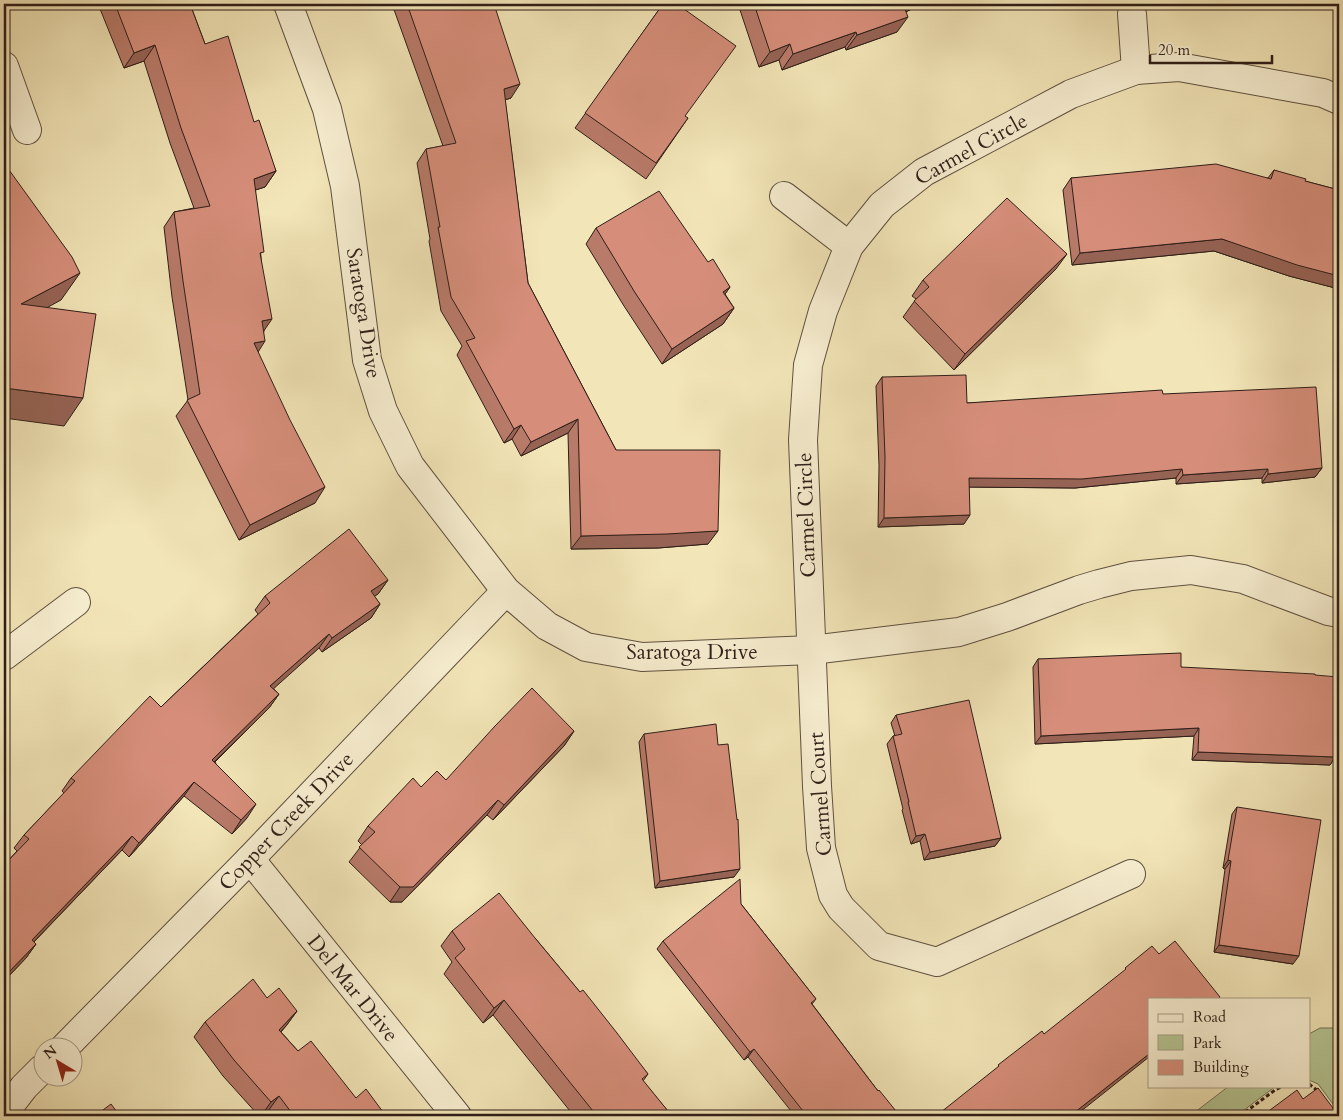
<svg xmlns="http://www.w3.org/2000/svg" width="1343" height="1120" font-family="Cardo,serif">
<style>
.green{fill:#b5c693;stroke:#727256}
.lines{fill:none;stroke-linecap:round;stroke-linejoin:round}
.minor-casing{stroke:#5f5040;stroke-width:30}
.path{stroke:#2e1e18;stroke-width:3;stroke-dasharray:4 2.5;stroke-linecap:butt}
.minor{stroke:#f7eed0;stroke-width:28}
.wall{fill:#b87a69;stroke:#2e1e18}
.shaded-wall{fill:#966355;stroke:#2e1e18}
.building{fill:#d68e7a;stroke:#2e1e18}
.labels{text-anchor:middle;stroke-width:5;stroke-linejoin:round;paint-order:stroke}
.street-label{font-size:21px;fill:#2e1e18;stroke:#f7eed0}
</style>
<rect width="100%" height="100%" fill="#f2e5b7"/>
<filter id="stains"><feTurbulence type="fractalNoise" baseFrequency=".004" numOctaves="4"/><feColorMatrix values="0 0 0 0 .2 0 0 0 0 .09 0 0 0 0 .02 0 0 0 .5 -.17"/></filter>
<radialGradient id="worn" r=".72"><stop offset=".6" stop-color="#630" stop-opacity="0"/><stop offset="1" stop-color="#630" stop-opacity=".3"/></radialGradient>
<g class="green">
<polygon points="1320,1028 1339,1028 1339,1112 1318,1084 1309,1080 1309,1034"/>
<polygon points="1229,1086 1276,1086 1236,1116 1190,1116"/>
</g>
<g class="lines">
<g class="minor-casing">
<g id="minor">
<polyline points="288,4 327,109 345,186 367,360 383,411 410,466 506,591 547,626 586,647 642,657 812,650 959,632 1007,617 1079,590 1099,584 1131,576 1191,570 1243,579 1328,611 1339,613"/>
<polyline points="1132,14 1136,70"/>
<polyline points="4,66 27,130"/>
<polyline points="784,196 849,246"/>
<polyline points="4,656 76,602"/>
<polyline points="250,859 457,1116"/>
<polyline points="1131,874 937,962 879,946 841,908 833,895 821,848 817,786 803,440 808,365 823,311 849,246 882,205 924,172 1071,94 1136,70 1179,67 1323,93 1339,100"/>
<polyline points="64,1048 250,859 506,591"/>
<polyline points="4,1113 24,1087 42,1069"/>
</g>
</g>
<g class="path">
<polyline points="1309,1084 1318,1091"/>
<polyline points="1240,1116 1275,1090 1283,1086"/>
</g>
<use href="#minor" class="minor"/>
</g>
<g class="wall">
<polygon points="98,4 190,4 205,44 254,122 276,171 265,187 255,190 261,257 264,331 258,352 315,503 239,540 176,416 188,400 172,297 164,227 174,212 194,208 170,143 144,61 124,68"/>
<polygon points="392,4 494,4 511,98 505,100 528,283 616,450 708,544 658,548 571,549 568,433 521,456 512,439 504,443 457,355 462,346 441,311 429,241 430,239 417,163 426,149 443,146"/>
<polygon points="663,4 685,117 688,118 646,179 575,128"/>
<polygon points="742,4 921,4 906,12 897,32 846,50 845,47 782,70 779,60 759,67 739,7"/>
<polygon points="1274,170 1305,181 1339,190 1339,289 1289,276 1214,251 1072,265 1063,190 1071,178 1268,178"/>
<polygon points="596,228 708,262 730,287 725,294 734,308 723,324 662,364 624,306 586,244"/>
<polygon points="1056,269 954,370 903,317 916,299 912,296 923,280"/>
<polygon points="882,377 967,403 1163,394 1322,468 1315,477 1262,483 1262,478 1176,484 1176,478 1075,488 969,487 964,524 878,527 879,466 876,386"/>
<polygon points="388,580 378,594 374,596 380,604 371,618 322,652 319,648 273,688 279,694 269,708 215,762 247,818 232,834 184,796 129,857 122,850 34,942 36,944 26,958 4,981 4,865 17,851 14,848 24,835 64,793 62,791 71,778 161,707 258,614 255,610 265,596"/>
<polygon points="1038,659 1181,667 1335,757 1330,765 1192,760 1194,736 1035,744 1033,667"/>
<polygon points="896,715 1001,838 995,846 924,860 920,841 911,844 902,810 903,809 887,744 893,736 895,736 891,723"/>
<polygon points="574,731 564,746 493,820 487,815 402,902 390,902 349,862 362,845 358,841 368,826 421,787 446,780"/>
<polygon points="644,734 718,745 734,877 655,888 639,742"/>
<polygon points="1237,807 1293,964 1214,952 1225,869 1223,868 1232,814"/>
<polygon points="741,904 816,999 812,1004 878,1091 900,1116 795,1116 748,1057 744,1060 657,949 663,941"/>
<polygon points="452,931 535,938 648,1074 643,1081 672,1116 574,1116 493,1015 483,1023 444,974 452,962 441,946"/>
<polygon points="267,998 297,1011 286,1026 281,1032 298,1051 356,1098 386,1116 272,1116 268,1111 262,1116 259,1116 223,1076 194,1037 205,1022"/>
</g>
<g class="shaded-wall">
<polygon points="903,4 921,4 892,19"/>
<polygon points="908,17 897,32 846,50 857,35"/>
<polygon points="856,32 845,47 782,70 793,54"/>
<polygon points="790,44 779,60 759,67 770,52"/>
<polygon points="155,45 144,61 124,68 134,53"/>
<polygon points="520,84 511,98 494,103 504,89"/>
<polygon points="276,171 265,187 243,194 254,179"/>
<polygon points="1222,239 1339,276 1339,289 1289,276 1214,251 1072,265 1080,253"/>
<polygon points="1067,254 1056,269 954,370 965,354"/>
<polygon points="80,273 61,300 4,331 21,304"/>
<polygon points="730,287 719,303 723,292"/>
<polygon points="734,308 723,324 662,364 672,349"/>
<polygon points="272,319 261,335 262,321"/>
<polygon points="265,341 255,357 254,343"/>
<polygon points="4,388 83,398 64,426 4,418"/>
<polygon points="578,419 568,433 521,456 531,442"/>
<polygon points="521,425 512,439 504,443 514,429"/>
<polygon points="1322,468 1315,477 1262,483 1268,474"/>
<polygon points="1182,469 1176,478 1075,488 963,487 969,478"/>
<polygon points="1268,469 1262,478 1176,484 1183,475"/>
<polygon points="325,487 315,503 239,540 250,525"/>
<polygon points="970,515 964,524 878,527 884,518"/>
<polygon points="718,531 708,544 658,548 571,549 581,536"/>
<polygon points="388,580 378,594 361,605 371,591"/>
<polygon points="380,604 371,618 322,652 332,638"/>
<polygon points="329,634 319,648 261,700 270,686"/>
<polygon points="279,694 269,708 203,773 212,760"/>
<polygon points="1199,728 1194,736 1035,744 1041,736"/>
<polygon points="574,731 564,746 493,820 504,805"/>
<polygon points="1198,752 1335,757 1330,765 1192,760"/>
<polygon points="194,782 184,796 129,857 139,843"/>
<polygon points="498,800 487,815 402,902 390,902 400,887"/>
<polygon points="256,804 247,818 232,834 241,820"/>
<polygon points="925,834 920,841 911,844 916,836"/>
<polygon points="132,836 122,850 22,954 32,940"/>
<polygon points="1001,838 995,846 924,860 930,852"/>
<polygon points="1228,860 1231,861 1225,869 1223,868"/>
<polygon points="740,869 734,877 655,888 660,881"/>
<polygon points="36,944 26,958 4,981 4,977"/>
<polygon points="1219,945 1299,956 1293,964 1214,952"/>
<polygon points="504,1000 493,1015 483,1023 494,1008"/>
<polygon points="297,1011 286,1026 268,1045 279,1030"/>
<polygon points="754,1049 748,1057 744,1060 750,1052"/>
<polygon points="1149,1054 1149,1057 1075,1116 1070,1116"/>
<polygon points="279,1096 268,1111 261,1116 271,1102"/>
</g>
<g class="building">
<polygon points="115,4 190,4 205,44 228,36 254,122 259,120 276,171 254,179 264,252 260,253 272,319 262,321 265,341 254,343 290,420 325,487 250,525 187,400 200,394 183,281 174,212 210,206 181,128 155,45 134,53"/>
<polygon points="407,4 494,4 520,84 504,89 528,283 616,450 720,450 718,531 667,534 581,536 578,419 531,442 521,425 514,429 466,341 475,338 451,297 438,227 440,227 426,149 456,143"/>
<polygon points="663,4 677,4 736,46 685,116 688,118 656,163 585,113"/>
<polygon points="754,4 903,4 908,17 857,35 856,32 793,54 790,44 770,52"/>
<polygon points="4,163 72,257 80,273 21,304 96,314 83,398 4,388"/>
<polygon points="1216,164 1271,179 1274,170 1306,179 1305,181 1339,190 1339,276 1297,265 1222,239 1080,253 1071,178"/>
<polygon points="659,191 708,262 713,259 730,287 723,292 734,308 672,349 634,291 596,228"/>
<polygon points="1007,198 1067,254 965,354 914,301 929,287 923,280"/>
<polygon points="966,375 967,403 1162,390 1163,394 1316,387 1322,468 1268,474 1268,469 1183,475 1182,469 1082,479 969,478 970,515 884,518 885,457 882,377"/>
<polygon points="4,493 7,497 4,500"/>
<polygon points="349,529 388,580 371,591 380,604 332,638 329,634 270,686 279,694 212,760 256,804 241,820 194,782 139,843 132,836 32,940 36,944 4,977 4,865 29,839 24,835 75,781 71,778 150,696 161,707 270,603 265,596"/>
<polygon points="1181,653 1181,667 1315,674 1315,675 1338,677 1335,757 1198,752 1199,728 1041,736 1038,659"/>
<polygon points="532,688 574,731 504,805 498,800 413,887 400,887 359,847 375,832 368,826 413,778 421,787 437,771 446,780 495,726"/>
<polygon points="969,700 1001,838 930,852 925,834 916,836 908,802 909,802 893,736 902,734 896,715"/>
<polygon points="716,724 718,745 728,744 737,820 738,819 740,869 660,881 644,734"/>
<polygon points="1237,807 1321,820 1299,956 1219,945 1231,861 1228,860"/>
<polygon points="740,879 741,904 816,999 811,1003 878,1091 879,1090 900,1116 807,1116 754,1049 750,1052 663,941"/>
<polygon points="499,893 535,938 580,992 583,990 617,1033 648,1074 642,1079 672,1116 597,1116 504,1000 494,1008 455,958 465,949 452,931"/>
<polygon points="1175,941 1220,997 1218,999 1149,999 1149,1054 1070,1116 936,1116 999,1066 998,1065 1042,1031 1044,1034 1126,969 1125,968 1152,946 1159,954"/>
<polygon points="253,979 267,998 279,988 297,1011 279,1030 298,1051 311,1041 356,1098 366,1089 386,1116 294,1116 279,1096 271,1102 234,1060 205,1022"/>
<polygon points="1318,1088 1339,1116 1262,1116 1297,1090 1303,1099"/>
<polygon points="111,1104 120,1116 95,1116"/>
</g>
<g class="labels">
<g class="street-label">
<text transform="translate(971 149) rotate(-29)" y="7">Carmel Circle</text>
<text transform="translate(364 313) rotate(81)" y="7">Saratoga Drive</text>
<text transform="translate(806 515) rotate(-92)" y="7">Carmel Circle</text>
<text x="692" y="659">Saratoga Drive</text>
<text transform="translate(820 794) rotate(-94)" y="7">Carmel Court</text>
<text transform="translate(286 821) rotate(-46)" y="7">Copper Creek Drive</text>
<text transform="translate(353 988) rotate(51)" y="7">Del Mar Drive</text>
</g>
</g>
<rect width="1343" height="1120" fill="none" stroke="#f2e5b7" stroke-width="20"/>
<rect x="5" y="5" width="1333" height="1110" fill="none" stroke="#2e1e18" stroke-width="2.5"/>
<rect x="10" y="10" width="1323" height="1100" fill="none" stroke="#2e1e18"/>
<rect x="1148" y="998" width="162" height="90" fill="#f7eed0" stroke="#a79b86"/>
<rect x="1158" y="1014" width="25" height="8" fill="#f7eed0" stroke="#a79b86"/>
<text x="1193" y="1022" font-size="15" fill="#2e1e18">Road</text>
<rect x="1158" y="1035" width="25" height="15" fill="#b5c693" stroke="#a79b86"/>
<text x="1193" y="1048" font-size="15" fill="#2e1e18">Park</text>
<rect x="1158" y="1060" width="25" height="15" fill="#d68e7a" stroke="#a79b86"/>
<text x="1193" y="1072" font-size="15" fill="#2e1e18">Building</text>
<g transform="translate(58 1062) rotate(322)"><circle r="24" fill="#f7eed0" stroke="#a79b86"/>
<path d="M0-4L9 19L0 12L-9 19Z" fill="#8f2418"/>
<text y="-8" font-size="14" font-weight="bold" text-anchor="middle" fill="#2e1e18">N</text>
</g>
<path d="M1150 55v8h122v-8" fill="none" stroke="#2e1e18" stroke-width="2.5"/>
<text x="1158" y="55" font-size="15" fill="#2e1e18" stroke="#f7eed0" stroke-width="4" paint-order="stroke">20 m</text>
<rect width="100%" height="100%" filter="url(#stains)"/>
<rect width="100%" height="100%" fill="url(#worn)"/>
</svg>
